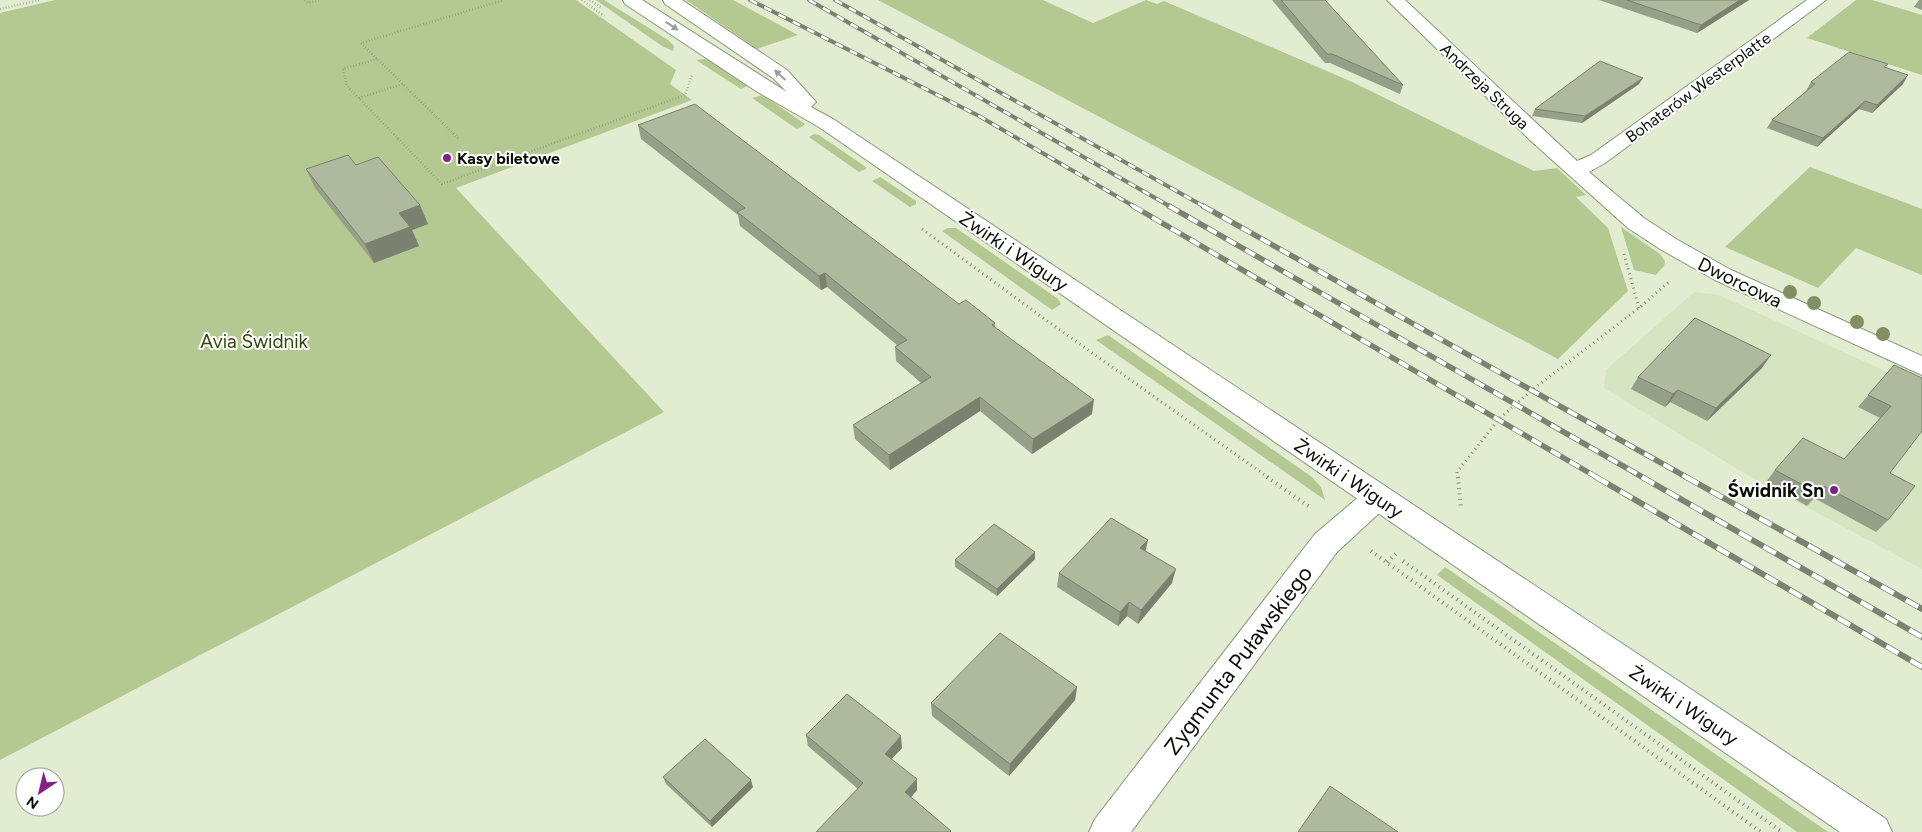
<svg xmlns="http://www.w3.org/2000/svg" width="1922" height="832" font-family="Figtree,sans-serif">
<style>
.built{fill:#d7e4c1}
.green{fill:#b4c892}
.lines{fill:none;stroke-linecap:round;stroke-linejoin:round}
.street-casing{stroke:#8c967c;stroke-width:2}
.secondary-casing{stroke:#8c967c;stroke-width:2}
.path-far2{stroke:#868d7a;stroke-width:2.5;stroke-dasharray:0.5 2.5;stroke-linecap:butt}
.path-far1{stroke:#868d7a;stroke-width:3;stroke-dasharray:1 4;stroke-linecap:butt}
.path{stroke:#868d7a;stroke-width:4;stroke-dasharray:1 4.5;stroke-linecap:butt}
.street{fill:#fff;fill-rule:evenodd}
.secondary{fill:#fff;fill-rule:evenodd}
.rail-far2-casing{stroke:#7b826f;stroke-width:4}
.rail-far1-casing{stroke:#7b826f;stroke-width:5.5}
.rail-casing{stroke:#7b826f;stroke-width:6}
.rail-far2{stroke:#fff;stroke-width:2.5;stroke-dasharray:8;stroke-linecap:butt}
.rail-far1{stroke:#fff;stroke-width:4;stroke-dasharray:11;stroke-linecap:butt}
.rail{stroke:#fff;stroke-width:4.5;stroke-dasharray:14;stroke-linecap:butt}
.tree{fill:#829061}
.wall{fill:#969f88}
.shaded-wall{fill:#7a826f}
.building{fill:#afb99e;stroke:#7a826f}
.oneway{fill:#9d9e9b}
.poi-dot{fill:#852088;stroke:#fff;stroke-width:2}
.labels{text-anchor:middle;stroke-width:4;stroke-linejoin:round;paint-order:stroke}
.far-street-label{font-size:16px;fill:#0a0d05;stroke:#fff}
.far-poi-label{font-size:16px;font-weight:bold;fill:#0a0d05;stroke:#fff;text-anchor:start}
.street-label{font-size:19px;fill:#0a0d05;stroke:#fff}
.park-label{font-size:19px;fill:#344506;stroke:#fff}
.poi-label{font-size:19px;font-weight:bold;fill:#0a0d05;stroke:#fff;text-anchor:end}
.near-street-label{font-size:22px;fill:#0a0d05;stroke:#fff}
</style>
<rect width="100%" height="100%" fill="#e2ecd0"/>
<polygon class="built" points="1694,292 1719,295 1922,388 1922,569 1749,476 1604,388 1606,370"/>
<g class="green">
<polygon points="55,0 576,0 676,70 670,84 692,100 456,188 664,412 0,760 0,13"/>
<polygon points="596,0 604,0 668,40 674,46 673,51 662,46"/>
<polygon points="686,0 733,0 798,35 757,49"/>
<polygon points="878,0 1043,0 1093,23 1146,0 1157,4 1164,1 1350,81 1534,171 1557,168 1586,195 1576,197 1608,228 1628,291 1558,359"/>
<polygon points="1856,0 1872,0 1922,15 1922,75 1807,38"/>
<polygon points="705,59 713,61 749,85 741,89 696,60"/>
<polygon points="763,95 805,124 803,126 797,129 752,98"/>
<polygon points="814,134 819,135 866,167 866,169 859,172 809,137"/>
<polygon points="1810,167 1922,209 1922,275 1856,248 1818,288 1725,247"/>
<polygon points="880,177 916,201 916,204 910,207 872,181"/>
<polygon points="1621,227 1660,254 1665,261 1664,266 1656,275 1634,270"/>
<polygon points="948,228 956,228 1058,299 1061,304 1052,310 942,231"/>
<polygon points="1108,335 1312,477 1321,487 1325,500 1096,340"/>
<polygon points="1445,567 1828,832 1797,832 1437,575"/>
</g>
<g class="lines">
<g class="street-casing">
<g id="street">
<polygon points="1387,0 1405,0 1577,161 1591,155 1807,0 1826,0 1605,163 1589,172 1644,218 1676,239 1731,270 1922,356 1922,375 1715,280 1660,249 1628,228 1531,141"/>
<polygon points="1378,486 1388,489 1393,497 1388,505 1337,552 1131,832 1089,832 1095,819 1315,534 1368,489"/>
</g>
</g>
<g class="secondary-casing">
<polygon id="secondary" points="623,0 642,0 787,92 773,78 665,4 663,0 682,0 787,70 816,102 811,107 833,119 1886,819 1892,832 1840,832 819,127 756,91 625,4"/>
</g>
<g class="path-far2">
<polyline points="305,0 308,3 320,0"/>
<polyline points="582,0 604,16"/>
<polyline points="590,0 602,8"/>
<polyline points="0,9 39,0"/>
<polyline points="377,59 343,69 347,86 442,184 685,95 692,75"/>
<polyline points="359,98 403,84"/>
<polyline points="458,138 361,43 504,0"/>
</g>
<g class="path-far1">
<polyline points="922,229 1050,323 1269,478"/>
<polyline points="1624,254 1639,308"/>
<polyline points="1458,478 1457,472 1499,419 1532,390 1639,308 1671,280"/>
</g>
<g class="path">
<polyline points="1267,477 1311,508"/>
<polyline points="1458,477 1461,509"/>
<polyline points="1371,551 1761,832"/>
<polyline points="1403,561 1782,832"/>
<polyline points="1387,562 1398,552"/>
</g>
<use href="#street" class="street"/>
<use href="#secondary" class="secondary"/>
<g class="rail-far2-casing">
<g id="rail-far2">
<polyline points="750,0 979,116 1135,207"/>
<polyline points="809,0 1171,207"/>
<polyline points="835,0 1205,207"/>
</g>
</g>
<g class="rail-far1-casing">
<g id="rail-far1">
<polyline points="1133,206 1598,478"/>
<polyline points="1169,206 1644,478"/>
<polyline points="1203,206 1688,478"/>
</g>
</g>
<g class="rail-casing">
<g id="rail">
<polyline points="1596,477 1922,667"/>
<polyline points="1642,477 1922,637"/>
<polyline points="1686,477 1922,609"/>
</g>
</g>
<use href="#rail-far2" class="rail-far2"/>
<use href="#rail-far1" class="rail-far1"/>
<use href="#rail" class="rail"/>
</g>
<g class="tree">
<circle cx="1790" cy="292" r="7"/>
<circle cx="1814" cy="303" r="7"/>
<circle cx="1857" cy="322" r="7"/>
<circle cx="1883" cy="334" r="7"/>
</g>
<g class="wall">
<polygon points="1272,0 1325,0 1403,85 1400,94 1330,63 1325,63"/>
<polygon points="1599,0 1749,0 1697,33"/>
<polygon points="1919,0 1922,0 1922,10 1914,7"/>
<polygon points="1885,68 1903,84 1872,113 1859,109 1817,147 1767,128 1772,120 1806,91 1811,82"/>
<polygon points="1639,84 1582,123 1532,116 1535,109"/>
<polygon points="638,125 959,304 995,323 995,327 1092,414 1032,454 980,411 890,470 855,439 853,425 921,383 896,361 895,347 897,345 827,287 821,290 740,226 738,215 641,139"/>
<polygon points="356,165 428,224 412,230 419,246 374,263 315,188 306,169"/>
<polygon points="1894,365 1890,473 1888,520 1876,532 1814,498 1807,506 1766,482 1775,470 1844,459 1880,418 1858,407"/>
<polygon points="1762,368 1707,421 1670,402 1665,407 1631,389 1638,377"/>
<polygon points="1146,551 1172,583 1138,624 1127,616 1118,626 1057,587 1059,573"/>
<polygon points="1035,552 1035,559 997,596 955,567 955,560"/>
<polygon points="1077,687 1075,700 1009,776 932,716 931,703"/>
<polygon points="806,735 902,748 891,759 917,790 911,797 951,831 951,832 816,832 858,789 808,746"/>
<polygon points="663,777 753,787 712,827 666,784"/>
</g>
<g class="shaded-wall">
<polygon points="1740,0 1749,0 1697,33 1701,25"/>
<polygon points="1908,75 1903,84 1872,113 1877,105"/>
<polygon points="1643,78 1639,84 1582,123 1585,116"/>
<polygon points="1865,101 1859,109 1817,147 1823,138"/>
<polygon points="420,205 428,224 412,230 419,246 374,263 365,244 399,213"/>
<polygon points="825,273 827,287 821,290 819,276"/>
<polygon points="1771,355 1762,368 1707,421 1716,408"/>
<polygon points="1678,390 1670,402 1665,407 1673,394"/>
<polygon points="980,397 980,411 890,470 889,455"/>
<polygon points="1094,400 1092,414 1032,454 1033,439"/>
<polygon points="1148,540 1145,554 1140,548"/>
<polygon points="1035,552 1035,559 997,596 997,589"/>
<polygon points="1176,569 1172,583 1138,624 1141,610"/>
<polygon points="1129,602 1127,616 1118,626 1120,612"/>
<polygon points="1077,687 1075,700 1009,776 1010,764"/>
<polygon points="901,736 902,748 886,765 885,754"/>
<polygon points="917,779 917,790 906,803 905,792"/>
<polygon points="751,780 753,787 712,827 710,821"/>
</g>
<g class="building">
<polygon points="1281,0 1325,0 1403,85 1332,54 1327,54"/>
<polygon points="1627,0 1740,0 1701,25"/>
<polygon points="1849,52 1888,64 1884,67 1908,75 1877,105 1865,101 1823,138 1772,120 1815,84 1811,82"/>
<polygon points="1600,61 1643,78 1585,116 1535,109"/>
<polygon points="695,104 959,304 966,300 995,323 992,325 1094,400 1033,439 980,397 889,455 853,425 931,377 895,347 907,340 825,273 819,276 737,212 745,208 638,125"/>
<polygon points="348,155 356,165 378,157 420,205 399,213 410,227 365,244 306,169"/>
<polygon points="1695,318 1771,355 1716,408 1678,390 1673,394 1638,377"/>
<polygon points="1894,365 1922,378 1922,431 1890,473 1915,486 1888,520 1824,486 1818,493 1775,470 1803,438 1844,459 1891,406 1868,395"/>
<polygon points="1111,518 1148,540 1140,548 1176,569 1141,610 1129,602 1120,612 1059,573"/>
<polygon points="994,524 1035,552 997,589 955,560"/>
<polygon points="1000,633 1077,687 1010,764 931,703"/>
<polygon points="847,694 901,736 885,754 917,779 905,792 951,831 950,832 816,832 863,783 806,735"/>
<polygon points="705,739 751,780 710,821 663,777"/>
<polygon points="1330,786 1398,832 1298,832"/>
</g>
<defs><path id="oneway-solid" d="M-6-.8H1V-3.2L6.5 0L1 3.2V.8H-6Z" transform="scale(1.25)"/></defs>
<g class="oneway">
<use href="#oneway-solid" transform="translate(672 26) rotate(34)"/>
<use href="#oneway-solid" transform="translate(780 75) rotate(-138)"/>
</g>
<g class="poi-dot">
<circle cx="447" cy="158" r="5"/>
<circle cx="1834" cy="490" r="5"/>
</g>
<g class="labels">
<g class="far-street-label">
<text transform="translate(1485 86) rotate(44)" y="6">Andrzeja Struga</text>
<text transform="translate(1698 87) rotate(-36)" y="6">Bohaterów Westerplatte</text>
</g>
<g class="far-poi-label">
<text x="457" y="164">Kasy biletowe</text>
</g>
<g class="street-label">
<text transform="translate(1014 251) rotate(34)" y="7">Żwirki i Wigury</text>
<text transform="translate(1740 282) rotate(26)" y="7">Dworcowa</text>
<text transform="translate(1349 478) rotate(34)" y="7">Żwirki i Wigury</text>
<text transform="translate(1684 705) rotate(34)" y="7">Żwirki i Wigury</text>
</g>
<g class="park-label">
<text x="254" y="348">Avia Świdnik</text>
</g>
<g class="poi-label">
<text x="1824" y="497">Świdnik Sn</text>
</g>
<g class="near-street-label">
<text transform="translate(1238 660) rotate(-53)" y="8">Zygmunta Puławskiego</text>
</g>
</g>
<g transform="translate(40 792) rotate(215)"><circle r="24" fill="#ffffff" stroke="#9d9e9b"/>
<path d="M0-4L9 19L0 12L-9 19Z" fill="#852088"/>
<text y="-8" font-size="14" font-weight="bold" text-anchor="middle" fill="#0a0d05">N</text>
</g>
</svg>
